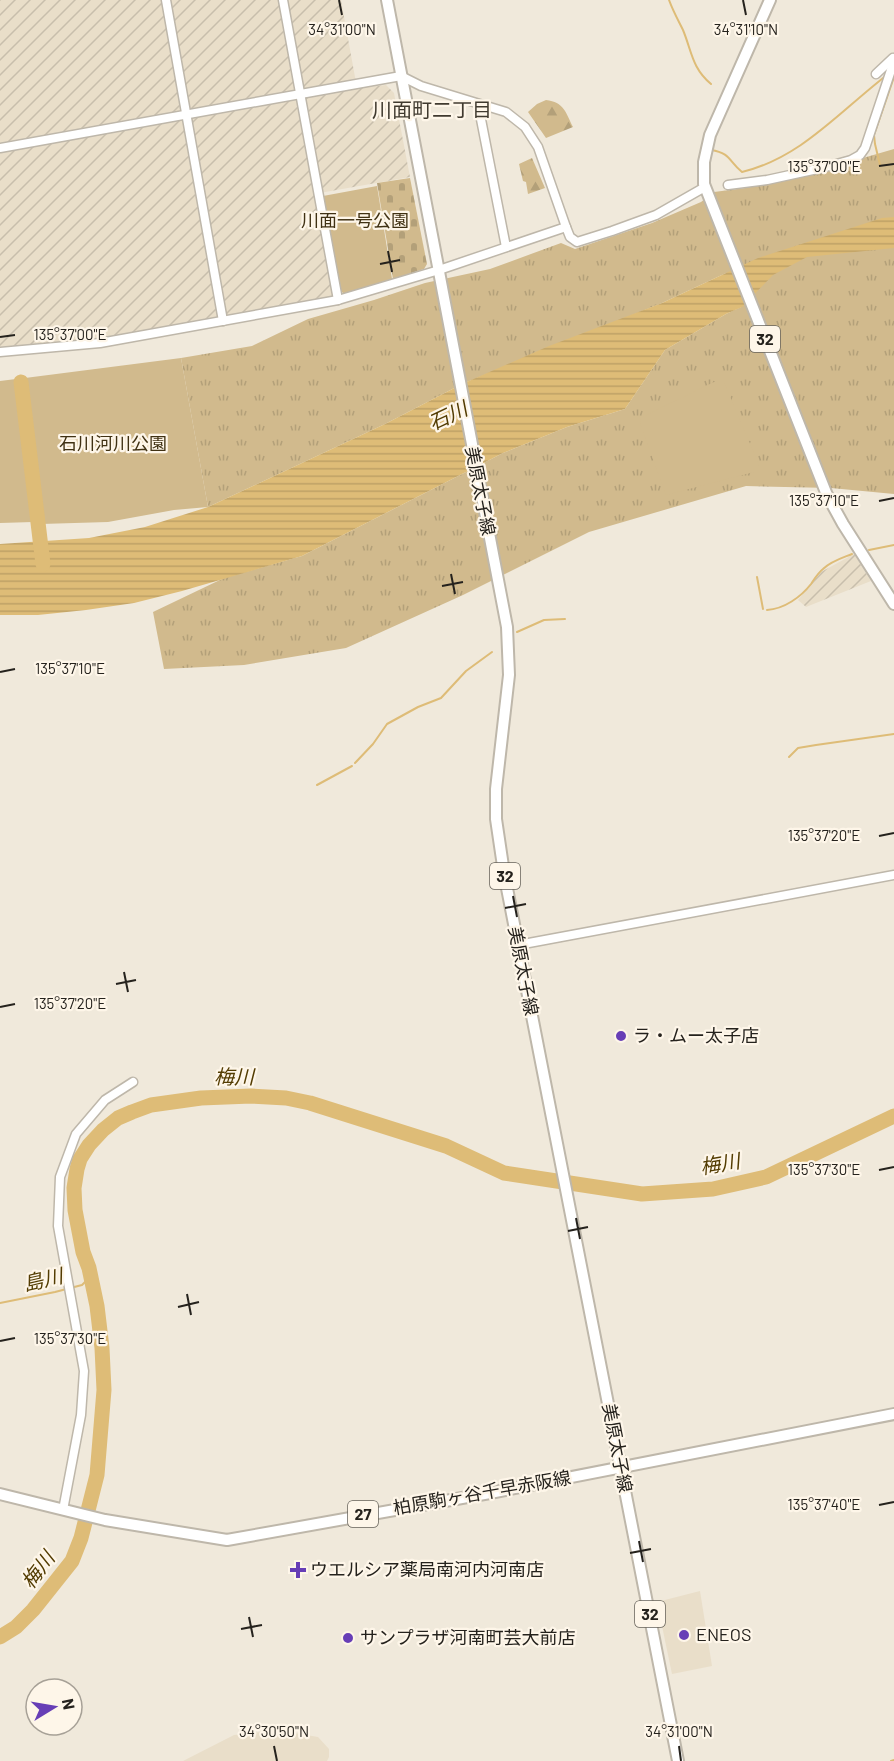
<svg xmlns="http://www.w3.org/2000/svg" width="894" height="1761" font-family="Barlow,'Noto Sans JP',sans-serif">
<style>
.built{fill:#e9dec9}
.industrial{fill:url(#industrial-furrows)}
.grass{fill:url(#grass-tufts)}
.forest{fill:url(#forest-firs)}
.cemetery{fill:url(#cemetery-stones)}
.park{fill:#d1ba8d}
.water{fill:url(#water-rules)}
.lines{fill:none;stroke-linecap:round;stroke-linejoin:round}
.stream{stroke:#debc77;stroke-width:2}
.river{stroke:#debc77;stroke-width:15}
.tertiary-casing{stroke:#beb7aa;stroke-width:11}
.primary-casing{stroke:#beb7aa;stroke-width:14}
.tertiary{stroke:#fff;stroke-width:8}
.primary{stroke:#fff;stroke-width:10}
.ticks{fill:none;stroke:#25221d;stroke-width:2}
.poi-dot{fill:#673eb6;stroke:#fef6e9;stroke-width:2}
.labels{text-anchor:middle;stroke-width:4.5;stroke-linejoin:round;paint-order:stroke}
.shield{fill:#fef6e9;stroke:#66625a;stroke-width:1.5}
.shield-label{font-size:16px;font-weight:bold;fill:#25221d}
.park-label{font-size:18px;fill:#403113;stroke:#fef6e9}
.street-label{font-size:18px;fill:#25221d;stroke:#fef6e9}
.poi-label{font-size:18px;fill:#25221d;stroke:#fef6e9;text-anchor:start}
.neighbourhood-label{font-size:20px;fill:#403a2f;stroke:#fef6e9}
.water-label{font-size:20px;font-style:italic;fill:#533c02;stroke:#fef6e9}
.ticks-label{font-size:15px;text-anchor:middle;fill:#25221d;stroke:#fef6e9;stroke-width:4.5;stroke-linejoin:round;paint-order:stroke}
</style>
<defs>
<pattern id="industrial-furrows" width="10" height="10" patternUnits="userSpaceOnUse" patternTransform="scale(1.5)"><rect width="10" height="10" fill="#e9dec9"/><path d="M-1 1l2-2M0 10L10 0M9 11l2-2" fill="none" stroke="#c8beac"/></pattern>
<pattern id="grass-tufts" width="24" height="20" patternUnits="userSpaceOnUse" patternTransform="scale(1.5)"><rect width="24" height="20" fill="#d1ba8d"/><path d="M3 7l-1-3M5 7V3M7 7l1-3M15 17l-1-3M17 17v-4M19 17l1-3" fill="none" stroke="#b3a079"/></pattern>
<pattern id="forest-firs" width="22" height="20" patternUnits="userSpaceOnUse" patternTransform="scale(1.5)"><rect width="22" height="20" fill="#d1ba8d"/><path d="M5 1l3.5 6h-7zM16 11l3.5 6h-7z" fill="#b3a079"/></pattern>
<pattern id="cemetery-stones" width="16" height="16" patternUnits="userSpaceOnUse" patternTransform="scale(1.5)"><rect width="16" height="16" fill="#d1ba8d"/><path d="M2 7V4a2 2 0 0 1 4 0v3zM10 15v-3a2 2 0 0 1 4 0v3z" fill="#b3a079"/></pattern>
<pattern id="water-rules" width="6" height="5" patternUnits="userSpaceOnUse" patternTransform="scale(1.5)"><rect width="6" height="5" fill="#debc77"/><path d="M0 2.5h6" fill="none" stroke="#bea166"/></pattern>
</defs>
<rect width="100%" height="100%" fill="#f0e9db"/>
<g class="built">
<polygon points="700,1591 712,1666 672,1674 657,1602"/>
<polygon points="277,1730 318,1737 329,1749 329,1757 327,1761 183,1761 234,1735"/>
</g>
<g class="industrial">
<polygon points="0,0 341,0 357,88 386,85 394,93 410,177 314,194 333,297 156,330 69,341 0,347"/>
<polygon points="854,554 871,581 806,607 798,600 821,572"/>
</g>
<polygon class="grass" points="894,149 894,494 831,488 746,486 589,532 463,595 346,648 244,665 164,669 153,612 224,578 302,556 503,453 567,427 625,409 665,350 726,314 741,307 726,273 662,303 462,384 385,424 208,507 181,358 252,346 308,319 374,300 425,283 490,269 561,243 575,249 652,223 701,202 714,192 745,188 801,176"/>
<g class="forest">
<path d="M546,100c18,2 20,13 27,27l-27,11 -18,-26 9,-8z"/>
<polygon points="532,158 545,188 528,194 526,182 523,181 519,164"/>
</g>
<polygon class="cemetery" points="410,178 427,264 424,269 393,279 377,183"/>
<g class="park">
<polygon points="377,186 392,279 344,294 341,291 323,196"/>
<polygon points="181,358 208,507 174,510 108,522 41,524 25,378"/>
<polygon points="16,379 33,522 0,523 0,381"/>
<polygon points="714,382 724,382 759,465 754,472 666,495 641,426 640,418"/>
</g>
<polygon class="water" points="894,217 894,248 807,257 773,275 742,307 726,314 665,350 625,409 567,427 503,453 302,556 182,591 134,603 86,610 38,615 0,615 0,544 89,538 145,527 208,507 385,424 462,384 549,346 662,303 758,258 882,218"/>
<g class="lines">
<g class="stream">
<path d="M669,0c4,11 9,20 14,30 9,22 9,38 28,54"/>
<path d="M711,150c20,3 18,12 31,22 59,-14 98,-61 145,-97"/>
<polyline points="880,165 875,144 874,135 894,77"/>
<polyline points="869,550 894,545"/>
<polyline points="757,577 763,609"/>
<path d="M767,610c17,-1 34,-13 44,-26 4,-6 7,-11 12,-15 8,-8 19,-11 29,-15"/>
<polyline points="517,632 544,620 565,619"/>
<polyline points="789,757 798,748 816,745 894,734"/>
<polyline points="355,763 373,744 387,724 418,707 441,698 466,671 492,652"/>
<polyline points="317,785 352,766"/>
<polyline points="0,1303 55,1292 82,1285 90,1277"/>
<polyline points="891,1761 894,1760"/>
</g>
<g class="river">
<polyline points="21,382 43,564"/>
<polyline points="0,1637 16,1627 33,1610 72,1561 81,1538 97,1475 104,1390 102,1348 97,1306 89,1268 83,1252 75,1210 74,1188 77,1169 80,1159 89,1145 103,1130 118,1118 132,1112 151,1105 201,1098 251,1096 286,1098 310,1103 446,1146 504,1173 642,1194 713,1189 766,1177 894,1116"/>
</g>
<g class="tertiary-casing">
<g id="tertiary">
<polyline points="166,0 223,321"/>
<polyline points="283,0 338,300"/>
<polyline points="876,74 893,58"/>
<polyline points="478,104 506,247"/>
<polyline points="0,148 401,76 421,86 506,112 525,127 538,147 566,227 570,237 577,242 612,231 656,215 705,187"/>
<polyline points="728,185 767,180 822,168 851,160 860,155 865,148 894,61"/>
<polyline points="0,352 100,343 338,300 439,270 566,227"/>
<polyline points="518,945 894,875"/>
<polyline points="63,1510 81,1415 84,1371 58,1226 60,1177 76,1134 105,1100 133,1082"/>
</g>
</g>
<g class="primary-casing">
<g id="primary">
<polyline points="387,0 507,627 509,675 496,789 496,819 504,873 678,1761"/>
<polyline points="770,0 710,135 704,162 704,184 827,495 843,524 894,604"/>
<polyline points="0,1494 105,1520 227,1540 490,1493 894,1414"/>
</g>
</g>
<use href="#tertiary" class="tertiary"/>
<use href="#primary" class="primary"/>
</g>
<path class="ticks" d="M339,0l3,15M743,0l3,15M879,166l15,-2M388,251l4,21M380,264l20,-4M0,337l15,-2M879,501l15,-3M451,574l4,20M442,586l21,-4M0,672l15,-3M879,836l15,-3M513,896l4,21M505,908l21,-4M124,972l4,20M116,984l20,-4M0,1007l15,-3M879,1170l15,-3M576,1218l4,21M568,1231l20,-4M187,1294l4,21M178,1307l21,-5M0,1341l15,-3M879,1505l15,-3M639,1541l4,21M630,1553l21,-4M249,1617l4,20M241,1629l21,-4M274,1746l3,15M679,1746l2,15"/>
<g class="poi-dot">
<circle cx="621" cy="1036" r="6"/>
<path d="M295 1561h6v6h6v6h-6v6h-6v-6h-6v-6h6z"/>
<circle cx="684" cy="1635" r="6"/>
<circle cx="348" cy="1638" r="6"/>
</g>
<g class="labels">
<g class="shield">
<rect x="750" y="326" width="30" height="26" rx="4.5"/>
<rect x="490" y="863" width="30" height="26" rx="4.5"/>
<rect x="348" y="1501" width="30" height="26" rx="4.5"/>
<rect x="635" y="1601" width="30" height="26" rx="4.5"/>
</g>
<g class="shield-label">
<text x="765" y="345">32</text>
<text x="505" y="882">32</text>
<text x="363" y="1520">27</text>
<text x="650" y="1620">32</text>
</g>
<g class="park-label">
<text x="355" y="227">川面一号公園</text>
<text x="113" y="450">石川河川公園</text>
</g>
<g class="street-label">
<text transform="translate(480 491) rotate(79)" y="6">美原太子線</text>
<text transform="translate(523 971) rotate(79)" y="6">美原太子線</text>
<text transform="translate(617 1448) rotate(79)" y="6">美原太子線</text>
<text transform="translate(482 1493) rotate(-10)" y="6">柏原駒ヶ谷千早赤阪線</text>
</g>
<g class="poi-label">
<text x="633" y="1042">ラ・ムー太子店</text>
<text x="310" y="1576">ウエルシア薬局南河内河南店</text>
<text x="696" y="1641">ENEOS</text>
<text x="360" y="1644">サンプラザ河南町芸大前店</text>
</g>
<g class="neighbourhood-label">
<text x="432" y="117">川面町二丁目</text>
</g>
<g class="water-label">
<text transform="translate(448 416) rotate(-25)" y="7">石川</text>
<text x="234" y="1084">梅川</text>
<text transform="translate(720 1164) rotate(-10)" y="7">梅川</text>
<text transform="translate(43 1280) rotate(-13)" y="7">島川</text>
<text transform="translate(38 1570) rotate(-53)" y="7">梅川</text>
</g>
</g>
<g class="ticks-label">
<text x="342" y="35">34°31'00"N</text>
<text x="746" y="35">34°31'10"N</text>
<text x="824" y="172">135°37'00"E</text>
<text x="70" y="340">135°37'00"E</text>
<text x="824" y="506">135°37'10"E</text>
<text x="70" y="674">135°37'10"E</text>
<text x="824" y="841">135°37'20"E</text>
<text x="70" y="1009">135°37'20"E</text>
<text x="824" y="1175">135°37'30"E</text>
<text x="70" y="1344">135°37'30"E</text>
<text x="824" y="1510">135°37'40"E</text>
<text x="274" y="1737">34°30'50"N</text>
<text x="679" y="1737">34°31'00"N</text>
</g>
<g transform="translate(54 1707) rotate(79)"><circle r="28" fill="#fef6e9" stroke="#a7a197" stroke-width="1.5"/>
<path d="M0-4.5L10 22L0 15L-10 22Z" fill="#673eb6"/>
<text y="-9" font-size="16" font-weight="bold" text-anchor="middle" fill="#25221d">N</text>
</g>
</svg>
